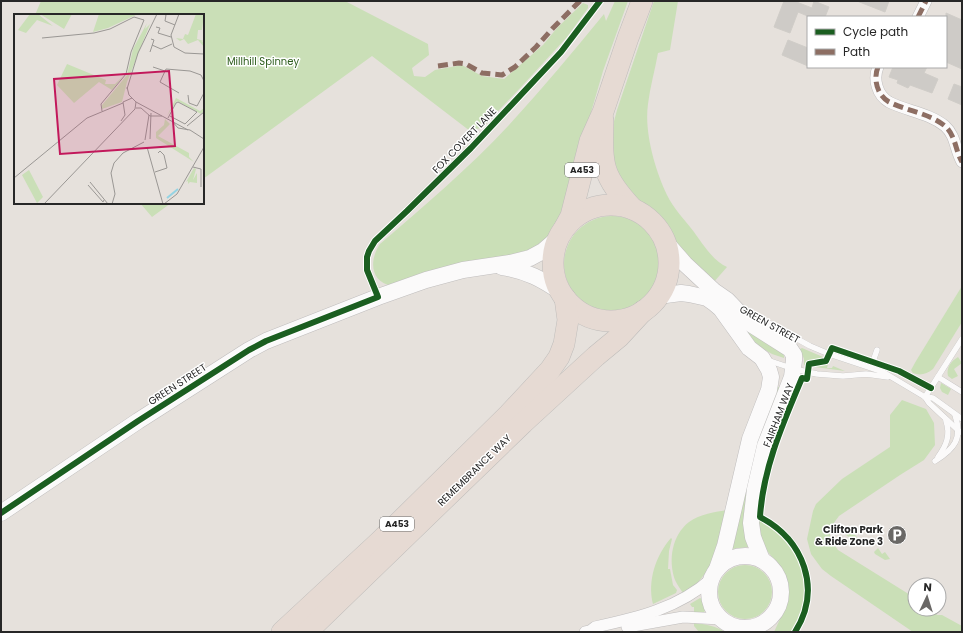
<svg xmlns="http://www.w3.org/2000/svg" width="963" height="633" font-family="Poppins,sans-serif">
<style>
.green{fill:#cadfb7}
.building{fill:#cecbc7;stroke:#d0cdc8}
.lines{fill:none;stroke-linecap:round;stroke-linejoin:round}
.lane-casing{stroke:#bfbdbd;stroke-width:6}
.street-casing{stroke:#bfbdbd;stroke-width:12}
.secondary-casing{stroke:#bfbdbd;stroke-width:17}
.highway-casing{stroke:#bfbdbb;stroke-width:22}
.lane{stroke:#fbfafa;stroke-width:5.5}
.street{stroke:#fbfafa;stroke-width:11}
.secondary{stroke:#fbfafa;stroke-width:16}
.highway{stroke:#e6dad3;stroke-width:21}
.quiet{stroke:#8d6e63;stroke-width:5;stroke-dasharray:10 5;stroke-linecap:butt}
.cycleway-casing{stroke:#fff;stroke-width:8}
.cycleway{stroke:#1b5e20;stroke-width:6}
.labels{text-anchor:middle;stroke-width:3;stroke-linejoin:round;paint-order:stroke}
.shield{fill:#fff;stroke:#686868;stroke-width:1}
.shield-label{font-size:9px;font-weight:bold;fill:#272727}
.park-label{font-size:10px;fill:#2e5d1d;stroke:#fff}
.street-label{font-size:10px;fill:#272727;stroke:#fff}
.poi-label{font-size:10px;font-weight:bold;fill:#272727;stroke:#fff;text-anchor:end}
.inset-river{fill:none;stroke:#94d3e3;stroke-width:2}
.inset-road{fill:none;stroke:#9a9794;stroke-width:1}
.view{fill:#c2185b;fill-opacity:0.15;stroke:#c2185b;stroke-width:2}
.inset-edge{fill:none;stroke:#272727;stroke-width:2}
</style>
<rect width="100%" height="100%" fill="#e6e1dc"/>
<g class="green">
<polygon points="41,1 345,1 428,44 429,55 412,68 414,76 425,77 435,70 462,65 482,76 504,79 543,45 557,28 583,3 588,5 588,8 567,37 522,86 483,127 470,131 372,56 203,179 203,15 35,15"/>
<path d="M615,1h13l-25,70 -42,145 -10,19 -21,18 -138,33c-22,-4 -23,-26 -12,-42 44,-38 89,-76 129,-119 33,-36 64,-73 95,-111l2,7z"/>
<path d="M654,1h24l-8,49 -12,3c-3,17 -8,34 -10,51 -4,28 7,66 19,91 6,13 18,25 27,37 8,11 20,30 33,35l-14,16 -20,-20 -17,-21 -9,-16 -8,-9 -14,-11 -11,-6 -14,-15 -11,-45 8,-30z"/>
<polygon points="140,203 171,203 152,217"/>
<circle cx="612" cy="264" r="48"/>
<path d="M962,286v36l-29,47c-6,5 -13,7 -20,4l-2,-3 5,-9z"/>
<polygon points="742,327 782,351 784,356 784,358 772,354 755,344"/>
<polygon points="802,348 823,357 822,359 808,361 807,364 804,365 804,359 800,349"/>
<path d="M958,357l4,6 -8,6 4,7 -6,3 -4,-3c-2,-8 3,-15 10,-19z"/>
<polygon points="828,364 827,368 832,368 833,366 845,371 815,367 815,365"/>
<polygon points="941,383 951,389 948,395 942,392 940,388"/>
<polygon points="777,386 782,389 746,538 748,547 732,549 755,440"/>
<polygon points="902,400 926,409 934,423 935,445 924,460 900,475 839,516 830,528 830,539 838,550 915,598 915,609 933,609 937,615 942,615 962,626 962,632 913,632 831,576 822,569 811,554 807,539 813,511 816,504 842,479 890,447 890,415"/>
<path d="M728,510c-7,24 -12,54 -30,72 -4,5 -10,8 -15,11 -3,-4 -6,-9 -8,-13 -7,-20 -3,-45 14,-58 11,-8 26,-10 39,-12z"/>
<path d="M758,519c45,21 60,71 33,113h-17l13,-28 1,-20 -6,-16 -15,-17 -5,-7z"/>
<polygon points="849,527 859,540 861,538 866,544 863,546 846,535 845,531"/>
<path d="M671,538l1,1 -3,12 -1,18h2l3,16 4,5 -1,3 -23,11c-6,-23 3,-49 18,-66z"/>
<polygon points="878,548 882,554 885,552 890,559 885,560 875,554 874,552"/>
<circle cx="745" cy="592" r="27"/>
<polygon points="700,598 702,599 705,611 704,612 694,612 694,607 692,607 690,604"/>
<path d="M694,623c11,1 22,3 31,9h-26l-5,-6z"/>
</g>
<g class="building">
<polygon points="784,1 794,1 812,8 814,1 829,7 825,17 810,17 798,12 790,33 774,27"/>
<polygon points="857,1 889,1 885,12"/>
<polygon points="946,13 962,20 962,69 946,62"/>
<polygon points="788,40 808,48 808,66 782,55"/>
<polygon points="893,67 927,67 924,73 938,79 932,93 910,85 908,88 897,83 898,80 889,77"/>
<polygon points="954,84 962,87 962,105 948,99"/>
</g>
<g class="lines">
<g class="lane-casing">
<g id="lane">
<polyline points="378,295 367,270 367,257 369,251 375,241 407,211 471,148 561,52 600,1"/>
<polyline points="745,310 810,346 829,354 883,372 925,397 933,398 962,419"/>
<polyline points="767,360 794,369 817,374 843,376 866,374 888,377"/>
<polyline points="871,367 877,350"/>
<polyline points="938,377 962,392"/>
<polyline points="925,397 962,339"/>
<polyline points="925,397 929,403 960,432"/>
<path d="M938,457c8,-11 13,-22 8,-36"/>
<path d="M935,461c19,-12 28,-22 20,-46"/>
</g>
</g>
<g class="street-casing">
<g id="street">
<polyline points="918,17 926,1"/>
<path d="M878,67c-5,12 -1,28 11,35 18,9 40,11 56,24 11,10 10,24 17,36"/>
<polyline points="627,627 683,617 721,619"/>
<path d="M585,632l5,-1 5,-4c42,-9 84,-19 116,-48"/>
</g>
</g>
<g class="secondary-casing">
<g id="secondary">
<polyline points="664,240 685,264 714,291 727,300 749,323 790,349 794,355 794,360 792,377 765,446 755,489 751,523 753,537 762,560"/>
<path d="M502,267c25,4 40,12 60,26"/>
<polyline points="658,296 681,293 689,294 707,298 714,303 721,309 749,348 762,358 769,370 771,377 769,390 750,439 725,546 717,569"/>
<polyline points="1,513 138,421 249,350 266,341 378,297 426,280 463,270 510,263 530,258 543,251 558,238"/>
<circle cx="745" cy="592" r="36"/>
</g>
</g>
<g class="highway-casing">
<g id="highway">
<path d="M603,120c-1,45 -2,55 30,89"/>
<circle cx="611" cy="263" r="58"/>
<polyline points="565,227 571,216 590,141 603,112 628,38 642,1"/>
<polyline points="282,632 379,542 509,414 550,370 559,357 564,344 568,320 565,298"/>
<polyline points="307,632 523,423 596,356 619,337 643,311"/>
</g>
</g>
<use href="#lane" class="lane"/>
<use href="#street" class="street"/>
<use href="#secondary" class="secondary"/>
<use href="#highway" class="highway"/>
<g class="quiet">
<polyline points="918,17 926,1"/>
<polyline points="438,66 459,63 466,64 482,73 502,75 515,67 536,47 553,28 580,1"/>
<path d="M878,67c-5,12 -1,28 11,35 18,9 40,11 56,24 11,10 10,24 17,36"/>
</g>
<g class="cycleway-casing">
<g id="cycleway">
<polyline points="1,513 138,421 249,350 266,341 378,297 367,270 367,257 369,251 375,241 407,211 471,148 561,52 600,1"/>
<path d="M795,632c27,-43 9,-92 -35,-115 3,-49 23,-94 42,-139l5,1 2,-15 17,-3 6,-13 67,23 32,17"/>
</g>
</g>
<use href="#cycleway" class="cycleway"/>
</g>
<defs>
<g id="parking-disc" transform="scale(1)"><circle r="9.5" fill="#6a6866" stroke="#fff"/><path d="M-3.5-5.5H1a3.5 3.5 0 0 1 0 7H-1V5.5H-3.5ZM-1-3.4V-.6H.8a1.4 1.4 0 0 0 0-2.8Z" fill="#fff"/></g>
</defs>
<g fill-rule="evenodd">
<use href="#parking-disc" x="897" y="535"/>
</g>
<g class="labels">
<g class="shield">
<rect x="565" y="163" width="34" height="14" rx="3"/>
<rect x="380" y="517" width="34" height="14" rx="3"/>
</g>
<g class="shield-label">
<text x="582" y="173">A453</text>
<text x="397" y="527">A453</text>
</g>
<g class="park-label">
<text x="263" y="65">Millhill Spinney</text>
</g>
<g class="street-label">
<text transform="translate(464 140) rotate(-46)" y="4">FOX COVERT LANE</text>
<text transform="translate(770 324) rotate(29)" y="4">GREEN STREET</text>
<text transform="translate(177 384) rotate(-33)" y="4">GREEN STREET</text>
<text transform="translate(778 415) rotate(-69)" y="4">FAIRHAM WAY</text>
<text transform="translate(474 470) rotate(-44)" y="4">REMEMBRANCE WAY</text>
</g>
<g class="poi-label">
<text x="883" y="533">Clifton Park<tspan x="883" dy="12">&amp; Ride Zone 3</tspan></text>
</g>
</g>
<g transform="translate(14 14)">
<rect width="190" height="190" fill="#e6e1dc"/>
<path d="M16,0h8l15,12 -16,-6 -11,13 -8,-3zM26,0h32l-8,15zM85,0h39l-30,14 -15,4zM182,0h8l-2,16h-4l-1,9 7,2 -3,1h3v5l-6,-7 -10,4 -4,-5 -4,2 -4,-3 7,1 2,-5 3,1zM133,9l-2,6 5,-5 -23,58 -5,20 -20,7v-4l25,-30 6,-26zM53,50l39,16 -1,4h10l10,-10 -13,16 -13,-8 -25,21 -17,-18zM162,84l24,13 4,-3v3l-3,3 -24,-13 -10,15zM151,105l5,5 -12,12 31,17v4l5,5 -38,-24v-6l8,-7zM180,154l2,1 -3,11 4,-7v10l-7,-1 -2,2v-3l-2,1zM15,156l14,27 -6,6 -15,-28z" fill="#cadfb7"/>
<path class="inset-river" d="M153,184l11,-9"/>
<path class="inset-road" d="M149,0l3,1 -1,6 10,4M165,0l-8,21 3,12 11,6 19,1M142,13l4,1 -2,5 13,4M28,24l52,-5 16,-4 24,-12 10,3 -13,32 -5,22 -25,30 1,7M138,31l9,4 11,-5M136,38l4,-12 -3,-1M139,53l12,4M113,75l11,-36 19,-39M165,79l-19,-11 6,-13 24,2 11,4 3,6M174,81l1,8 8,3 7,-13M122,88l52,28M122,94h5l9,8h12M154,104l8,-15 2,-1 19,10 -12,12 -15,-8M107,107l4,-6 -2,-13 9,-4M158,107l6,7 12,2 14,9M173,112l17,-14M136,125l1,-26M131,126l4,-25M133,133l16,57M179,153l8,2v18M141,158l12,-4 -3,-13 -4,-4 -2,2M0,164l73,-60 36,-15M76,168l18,22M74,171l15,17 1,-2M30,190l91,-95 1,-7 -7,-7 -2,-8M98,190l3,-10 -4,-21 3,-10 9,-10 21,-11M150,190l13,-10 27,-47"/>
<path class="view" d="M155,57l6,75 -115,8 -6,-75z"/>
<rect width="190" height="190" class="inset-edge"/>
</g>
<rect width="963" height="633" fill="none" stroke="#272727" stroke-width="4"/>
<rect x="807" y="16" width="140" height="52" fill="#ffffff" stroke="#a9a9a9"/>
<rect x="815" y="29" width="20" height="6" fill="#1b5e20" stroke="#a9a9a9"/>
<text x="843" y="36" font-size="12" fill="#272727">Cycle path</text>
<rect x="815" y="49" width="20" height="6" fill="#8d6e63" stroke="#a9a9a9"/>
<text x="843" y="56" font-size="12" fill="#272727">Path</text>
<g transform="translate(927 597) rotate(4)"><circle r="19" fill="#ffffff" stroke="#a9a9a9"/>
<path d="M0-3L7 15L0 10L-7 15Z" fill="#6a6866"/>
<text y="-6" font-size="11" font-weight="bold" text-anchor="middle" fill="#272727">N</text>
</g>
</svg>
